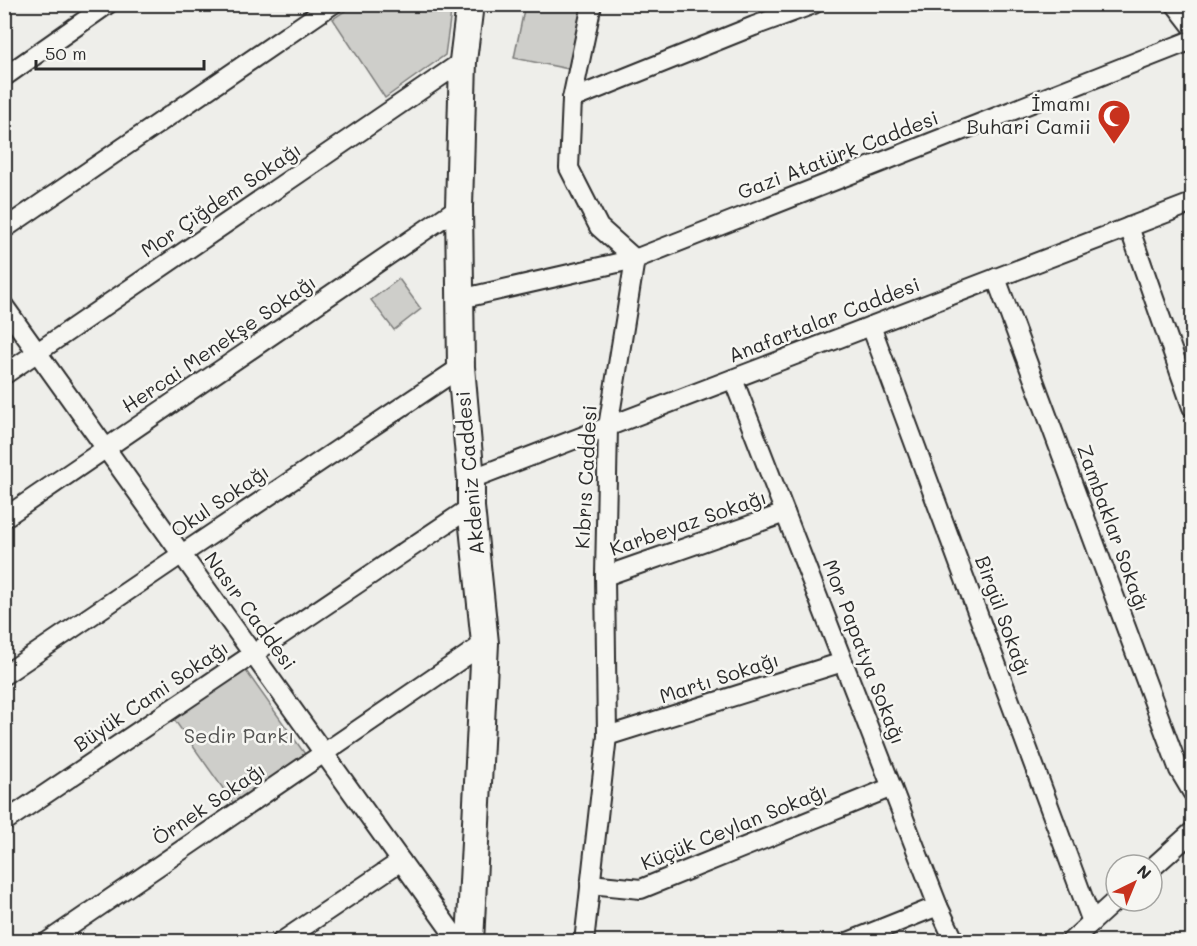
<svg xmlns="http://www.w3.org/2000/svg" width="1197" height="946" font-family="Mali,sans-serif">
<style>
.green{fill:#cececa;stroke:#7c7c7a;stroke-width:1.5}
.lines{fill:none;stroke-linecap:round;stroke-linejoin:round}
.street-casing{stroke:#2b2b2b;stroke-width:22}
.secondary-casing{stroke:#2b2b2b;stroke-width:30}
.street{stroke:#f6f6f2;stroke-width:18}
.secondary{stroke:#f6f6f2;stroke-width:26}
.labels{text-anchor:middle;stroke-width:5;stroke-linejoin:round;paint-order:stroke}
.poi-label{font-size:20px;fill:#2b2b2b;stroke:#f6f6f2;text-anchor:end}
.street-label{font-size:20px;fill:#2b2b2b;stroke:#f6f6f2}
.park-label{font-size:20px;fill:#545453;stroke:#f6f6f2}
</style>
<rect width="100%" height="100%" fill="#eeeeea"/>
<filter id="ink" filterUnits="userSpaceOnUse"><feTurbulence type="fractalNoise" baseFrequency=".0167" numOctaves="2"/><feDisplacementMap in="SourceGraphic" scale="12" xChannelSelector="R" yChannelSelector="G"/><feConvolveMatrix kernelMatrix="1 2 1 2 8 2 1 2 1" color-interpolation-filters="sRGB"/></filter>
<g filter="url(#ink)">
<g class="green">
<polygon points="354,5 452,5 445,55 385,98 333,19"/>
<polygon points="525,5 583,5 569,69 514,58"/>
<polygon points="399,279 421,309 394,330 371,300"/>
<polygon points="244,668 305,754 234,804 173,718"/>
</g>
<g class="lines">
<g class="street-casing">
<g id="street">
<polyline points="1175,4 1192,26"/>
<polyline points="4,77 108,4"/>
<polyline points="572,99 754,26 814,4"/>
<polyline points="1129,227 1192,407"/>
<polyline points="4,229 333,4"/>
<polyline points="996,278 1179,770 1192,792"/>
<polyline points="460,299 635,259 1192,40"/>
<polyline points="4,306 459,942"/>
<polyline points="871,326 1092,922"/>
<polyline points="4,375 463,61"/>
<polyline points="733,379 938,906 955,942"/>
<polyline points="471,479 1192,203"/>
<polyline points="4,518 459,207"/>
<polyline points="605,576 785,513"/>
<polyline points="4,675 182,554 461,367"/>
<polyline points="607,736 843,662"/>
<polyline points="4,822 471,507"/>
<polyline points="1152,868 1192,832"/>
<polyline points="590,884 641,889 892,787"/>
<polyline points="47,942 485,643"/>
<polyline points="281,942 401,861"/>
<polyline points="584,942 607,736 605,576 608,427 635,259 599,227 569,168 572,99 592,4"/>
<polyline points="848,942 938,906"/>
<polyline points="1070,942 1116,900"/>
</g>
</g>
<g class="secondary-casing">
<polyline id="secondary" points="470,942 485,643 471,507 471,479 461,367 459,207 463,61 470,4"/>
</g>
<use href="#street" class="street"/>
<use href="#secondary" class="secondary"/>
</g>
</g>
<defs>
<g id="mosque-pin" transform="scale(1.725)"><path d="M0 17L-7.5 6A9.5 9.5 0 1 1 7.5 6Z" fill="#c8321e" stroke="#f6f6f2"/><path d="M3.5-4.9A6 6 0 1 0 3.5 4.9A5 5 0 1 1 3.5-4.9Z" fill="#fff"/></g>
</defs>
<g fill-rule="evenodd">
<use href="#mosque-pin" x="1114" y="116"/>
</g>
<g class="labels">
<g class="poi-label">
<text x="1091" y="111">İmamı<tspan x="1091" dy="23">Buhari Camii</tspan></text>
</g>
<g class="street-label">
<text transform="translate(838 155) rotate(-21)" y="7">Gazi Atatürk Caddesi</text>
<text transform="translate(221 200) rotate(-34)" y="7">Mor Çiğdem Sokağı</text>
<text transform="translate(824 320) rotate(-21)" y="7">Anafartalar Caddesi</text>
<text transform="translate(219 344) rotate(-34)" y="7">Hercai Menekşe Sokağı</text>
<text transform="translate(470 473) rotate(-95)" y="7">Akdeniz Caddesi</text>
<text transform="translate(586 477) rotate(-87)" y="7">Kıbrıs Caddesi</text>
<text transform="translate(220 501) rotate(-34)" y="7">Okul Sokağı</text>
<text transform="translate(688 523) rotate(-19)" y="7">Karbeyaz Sokağı</text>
<text transform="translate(1113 528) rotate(70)" y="7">Zambaklar Sokağı</text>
<text transform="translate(250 611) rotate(54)" y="7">Nasır Caddesi</text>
<text transform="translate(1003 616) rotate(70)" y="7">Birgül Sokağı</text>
<text transform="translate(864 652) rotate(69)" y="7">Mor Papatya Sokağı</text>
<text transform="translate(719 678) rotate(-18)" y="7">Martı Sokağı</text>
<text transform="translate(151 696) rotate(-34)" y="7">Büyük Cami Sokağı</text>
<text transform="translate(209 804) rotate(-34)" y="7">Örnek Sokağı</text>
<text transform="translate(734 827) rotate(-22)" y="7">Küçük Ceylan Sokağı</text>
</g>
<g class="park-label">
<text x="239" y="743">Sedir Parkı</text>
</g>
</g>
<rect width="1197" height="946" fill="none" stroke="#f6f6f2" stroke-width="24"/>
<rect x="12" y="12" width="1173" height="922" fill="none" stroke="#2b2b2b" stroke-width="2" filter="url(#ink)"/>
<g transform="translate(1134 883) rotate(43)"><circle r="28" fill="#f6f6f2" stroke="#a5a5a2" stroke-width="1.5"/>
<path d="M0-4.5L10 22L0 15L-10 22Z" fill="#c8321e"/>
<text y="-9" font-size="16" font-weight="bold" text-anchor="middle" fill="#2b2b2b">N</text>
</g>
<path d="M36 60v9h168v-9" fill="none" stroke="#2b2b2b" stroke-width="3"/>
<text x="45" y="60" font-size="18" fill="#2b2b2b" stroke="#f6f6f2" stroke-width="4.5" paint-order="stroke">50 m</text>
</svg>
